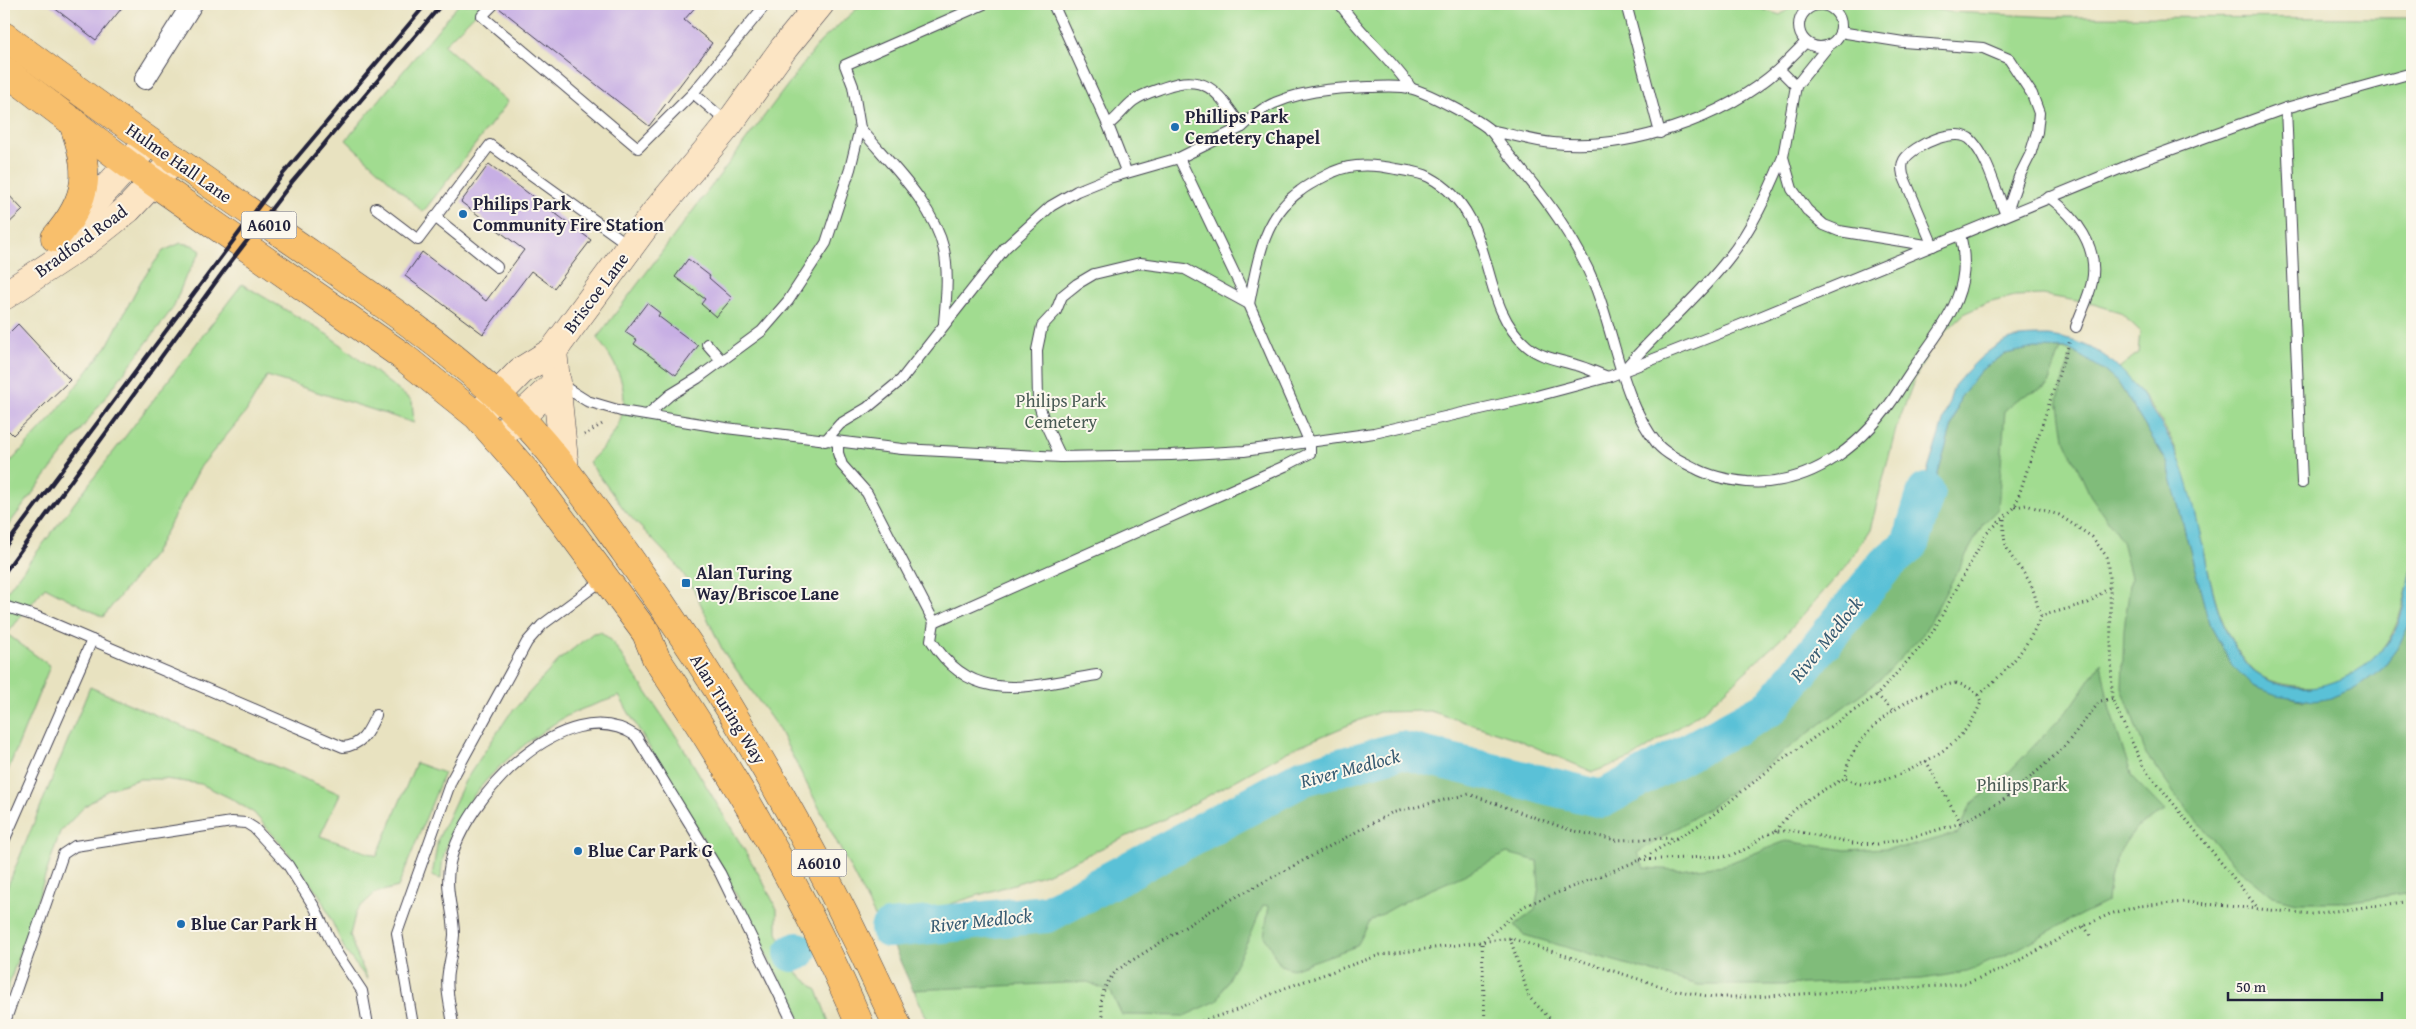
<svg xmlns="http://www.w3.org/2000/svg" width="2416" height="1029" font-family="'Gentium Book Plus',serif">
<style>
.green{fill:#a1dc90;stroke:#627f66}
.forest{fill:#80bc7a;stroke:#516f5a}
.water{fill:#5ac1d7;stroke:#3e7289}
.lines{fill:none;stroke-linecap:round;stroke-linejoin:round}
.river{stroke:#5ac1d7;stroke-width:38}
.building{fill:#c7afe4}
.lane-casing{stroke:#403f4f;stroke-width:12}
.street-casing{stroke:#403f4f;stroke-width:22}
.secondary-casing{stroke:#403f4f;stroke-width:29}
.highway-casing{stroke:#403f4f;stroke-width:29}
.path{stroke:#403f4f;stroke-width:3;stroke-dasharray:1 4;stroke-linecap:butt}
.lane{stroke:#fff;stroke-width:10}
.street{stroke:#fff;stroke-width:20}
.secondary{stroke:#fce5c4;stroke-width:28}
.highway{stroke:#f8bf6c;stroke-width:28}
.rail{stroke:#22223b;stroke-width:4}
.poi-dot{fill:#1f6fb2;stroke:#fbf7ec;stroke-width:2}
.labels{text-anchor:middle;stroke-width:4;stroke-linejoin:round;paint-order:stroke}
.shield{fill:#fbf7ec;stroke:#636270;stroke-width:1}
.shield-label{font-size:16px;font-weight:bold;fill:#22223b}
.poi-label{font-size:18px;font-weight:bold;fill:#22223b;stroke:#fbf7ec;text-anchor:start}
.street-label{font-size:18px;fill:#22223b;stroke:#fbf7ec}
.park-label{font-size:18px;fill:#485a54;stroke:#fbf7ec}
.water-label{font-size:19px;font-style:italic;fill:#365a72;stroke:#fbf7ec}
</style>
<rect width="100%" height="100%" fill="#fbf7ec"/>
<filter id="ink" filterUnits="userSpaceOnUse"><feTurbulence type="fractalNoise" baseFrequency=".02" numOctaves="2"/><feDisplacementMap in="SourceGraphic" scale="10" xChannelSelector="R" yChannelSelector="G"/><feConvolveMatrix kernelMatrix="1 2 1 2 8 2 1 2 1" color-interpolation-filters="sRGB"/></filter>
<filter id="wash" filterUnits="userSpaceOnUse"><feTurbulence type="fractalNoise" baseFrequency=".0096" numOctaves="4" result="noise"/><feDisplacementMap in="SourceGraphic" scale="20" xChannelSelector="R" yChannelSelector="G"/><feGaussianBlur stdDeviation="1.12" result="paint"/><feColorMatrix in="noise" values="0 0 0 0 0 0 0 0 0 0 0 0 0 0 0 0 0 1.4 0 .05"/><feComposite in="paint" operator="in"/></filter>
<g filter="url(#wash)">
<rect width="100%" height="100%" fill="#e8e2c0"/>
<g class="green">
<polygon points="459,4 485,4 444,45 508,102 423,212 346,140"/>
<path d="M862,4h884l34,11 16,-11h108l46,8 104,5 358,1v551c-14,57 -20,91 -80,114 -13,5 -23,4 -37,3 -14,-2 -34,-6 -44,-18 -30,-33 -38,-76 -47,-118 -8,-32 -16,-64 -26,-95 -11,-31 -37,-63 -59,-87l19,-15 2,-22 -20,-19 -27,-8 -50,-9 -28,1 -27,7 -23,10 -19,18 -16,19 -15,28 -19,51 -26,101 -22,34 -64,72 -81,75 -71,47 -39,14 -79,-34 -84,-27 -51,1 -85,36 -117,65 -131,61 -166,52 -102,-198 -55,-77 -29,-61 -17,-25 -51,-53 -37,-50c45,-42 45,-77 8,-124l223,-296z"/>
<polygon points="181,243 192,245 201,251 185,278 173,308 4,531 4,469 53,416 107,346 141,281 163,251"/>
<polygon points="242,284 328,335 412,401 414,423 267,376 246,412 201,466 155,552 103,617 45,587 7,634 50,666 4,780 4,595"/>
<polygon points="2035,348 2072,350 2167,462 2193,566 2253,686 2356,689 2410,623 2412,613 2412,1025 930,1025 889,936 1049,919 1307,780 1401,753 1602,802 1775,709 1889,566 1917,546 1926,516"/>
<path d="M601,632l10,8 69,102 81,136 16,31v24l20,40 20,17 13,35h-29l-4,-14 -26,-47 -24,-51 -128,-217c-18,7 -38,12 -54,21 -55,33 -123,93 -124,162l-9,-3 6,-37 27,-58 44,-66 50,-55 34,-27z"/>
<polygon points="90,687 340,794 320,836 377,856 416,763 444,773 398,887 375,893 356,911 350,935 355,951 368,980 346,952 320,896 286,850 254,813 230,798 201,784 165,779 139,779 109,789 84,807 60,832 4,999 4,895"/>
</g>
<g class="forest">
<path d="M2035,348l26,1 -14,38 -26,10 -16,13 -7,99 -15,15 -60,110 -41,44 -173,130 -72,45 7,15 35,2 45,-5 62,-24 60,9 61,-3 51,-14 13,-29 35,-29 65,-68 30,-44 9,47 22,67 33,34c-10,6 -23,12 -30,19 -19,21 -26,45 -28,72l-43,21 -48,27 -49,22 -45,7 -142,6h-82l-174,-50 -9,-10 20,-15 4,-24 -2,-25 -30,-8 -43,22 -53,23 -41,23 -13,25 -65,23 -12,-4 -16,-29 5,-30 -6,-1 -13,31 -33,65 -33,15 -62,-1 -11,-23 -23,-10 -175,8 -24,-54 160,-17 258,-139 94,-27 201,49 173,-93 114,-143 28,-20 43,-148 20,-27 25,-17z"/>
<polygon points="2072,350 2102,369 2119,384 2167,462 2209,623 2232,665 2253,686 2304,701 2381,670 2398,647 2412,613 2412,892 2347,902 2297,902 2272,896 2234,865 2178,799 2146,754 2122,688 2124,629 2131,577 2122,541 2090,495 2064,438 2058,399"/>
</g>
<path class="water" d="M2048,336c45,5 70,25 95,61 12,18 24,35 33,55 14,30 20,66 28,98 6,30 12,63 27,90 5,9 14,24 22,31 45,34 106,11 136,-30 14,-20 17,-48 23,-72v44l-2,10 -12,24 -17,23 -25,18 -25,10 -17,3 -37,-6 -24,-9 -21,-21 -23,-42 -42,-161 -48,-78 -17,-15 -33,-20 -34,-1 -30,6 -25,17 -20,27 -43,148 -10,-9 47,-151c17,-20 39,-45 66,-49 9,-1 19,-1 28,-1z"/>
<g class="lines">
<g class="river">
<polyline points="889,929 1047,914 1304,777 1401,750 1602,799 1771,707 1886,564 1910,544 1926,492"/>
<polyline points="793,953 798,951"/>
</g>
</g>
<g id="blocks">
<g class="building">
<polygon points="49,4 125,4 96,40"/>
<polygon points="501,4 698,4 684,20 712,43 649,126 499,8"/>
<polygon points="489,164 591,240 554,288 531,271 483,334 405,276 422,252 486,301 524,250 461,202"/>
<polygon points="4,190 23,210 4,228"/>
<polygon points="688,259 710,276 709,278 732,298 716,317 701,304 705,299 675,277"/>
<polygon points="647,303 660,313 658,316 698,346 676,375 634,344 637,340 625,332"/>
<polygon points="18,324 70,380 13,435 4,426 4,338"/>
</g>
</g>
</g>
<g filter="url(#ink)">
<use href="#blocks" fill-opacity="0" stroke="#403f4f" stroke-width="1"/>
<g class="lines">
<g class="lane-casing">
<g id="lane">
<polyline points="494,4 482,16 638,148 693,93 766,4"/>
<polyline points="1053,4 1108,125"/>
<path d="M1340,4c21,31 50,53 71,84"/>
<polyline points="1626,4 1660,133"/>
<circle cx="1820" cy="26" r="21"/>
<polyline points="1840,32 1903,42 1983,48 2009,59 2032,94 2039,113 2037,132 2030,155 2019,177 2006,215"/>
<polyline points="1806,42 1779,69 1796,86 1829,45"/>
<polyline points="1796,86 1783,157 1792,189 1807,210 1824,225 1839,231 1932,246"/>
<polyline points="693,93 728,123"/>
<polyline points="2286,108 2302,483"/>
<path d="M1242,127c7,-6 14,-14 21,-18 30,-18 72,-21 106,-22 13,0 31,-2 44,2 17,5 63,29 77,41 7,8 13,18 20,26 35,41 66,82 86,132 20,53 26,112 62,157 9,10 25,17 37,23 16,9 33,12 52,14 67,5 121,-41 154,-95 30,-50 77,-88 59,-152"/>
<path d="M860,128c30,36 73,75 84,122 5,24 2,49 0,73"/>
<path d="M1489,130c21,4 43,11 64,13 74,8 170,-24 226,-74"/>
<path d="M2049,197c27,20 50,50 43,85 -3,15 -11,30 -16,45"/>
<polyline points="376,208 418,240 490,145 629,245"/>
<polyline points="435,217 497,267"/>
<path d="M1933,246l-30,-71c-1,-5 -2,-10 1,-15 9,-15 54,-35 68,-19 17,19 24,51 34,74"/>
<polyline points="707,344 721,360"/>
<path d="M1623,371c33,-39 74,-72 105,-112 24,-30 40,-66 55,-102"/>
<polyline points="560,384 587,401 621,411 726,428 902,449 1061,457 1171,455 1244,451 1374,433 1529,398 1608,377 1738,326 2134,163 2286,108 2412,73"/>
<polyline points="647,415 670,395 698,378 762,331 788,301 826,243 850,169 860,128 853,86 845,65 984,4"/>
<path d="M825,441l15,-17 27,-16 34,-28 104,-132 46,-42 26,-15 32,-13 70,-20 63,-31c-22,-31 -34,-56 -77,-40 -11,4 -23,7 -32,14 -9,7 -15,17 -25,24l18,46"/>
<path d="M838,443v10l4,12 25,28 67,129 -3,18c42,68 99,45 166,35"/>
<path d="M1061,457l-17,-36 -6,-20 -1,-51 5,-24 14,-15 6,-15 15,-12 17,-10 46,-11 45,6 64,35c8,-41 14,-87 51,-113 10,-8 22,-13 33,-19 19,-9 44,-7 63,-3 11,2 24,3 33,8 71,38 46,126 98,169 14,12 33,14 49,19 11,3 21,8 32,12"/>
<path d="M4,606l34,11 305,130c20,-2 25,-15 33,-32"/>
<polyline points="934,622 1285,466 1310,453 1310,443 1249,304 1179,158"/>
<polyline points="4,841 92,640"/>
<polyline points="4,1025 63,854 75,846 232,822 246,823 254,828 288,865 315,908 336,952 362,991 368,1025"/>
<polyline points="413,1025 397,933 451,781 527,642 542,625 604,579"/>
<path d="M453,1025c-2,-17 -8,-35 -5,-53 2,-12 5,-24 6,-37 0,-25 -10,-44 -4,-72 14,-64 115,-174 186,-127l84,137 74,152"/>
</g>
</g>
<g class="street-casing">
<polyline id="street" points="145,79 192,4"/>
</g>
<g class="secondary-casing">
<g id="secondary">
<polyline points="65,229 94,202 149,142"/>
<polyline points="4,296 89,240 128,209 175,159"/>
<polyline points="553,351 565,470"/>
<polyline points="481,412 521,371 553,351 654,214 729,124 784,48 820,4"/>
<polyline points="497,439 557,382"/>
</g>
</g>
<g class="highway-casing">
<g id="highway">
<path d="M4,36c91,68 184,133 278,198 75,52 152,102 218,164 49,45 87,101 125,154 107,148 197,307 272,473"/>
<path d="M4,70l125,95 272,190 76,61 50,57 119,160 10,25c77,116 150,238 204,367"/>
<path d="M55,238c35,-40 36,-68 17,-117"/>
</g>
</g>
<g class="path">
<polyline points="584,435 604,423"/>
<polyline points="2015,507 2026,505 2059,515 2092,537 2107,557 2110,587 2112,699 2143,766 2257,907"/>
<path d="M2004,519c-2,34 7,35 24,60 7,11 8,25 13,37l47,-13 22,-16"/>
<path d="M1956,683c11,3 21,7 25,19 -5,13 -14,28 -25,38 -19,18 -66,43 -93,44 -6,0 -12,-3 -18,-6 4,-46 69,-88 111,-95z"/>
<polyline points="1877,695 1893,711"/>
<path d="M1979,695c28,-25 47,-44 62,-79"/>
<polyline points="1926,761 1961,823"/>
<path d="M1776,831c17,-26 42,-38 69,-53"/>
<polyline points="1640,860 1729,856 1748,848 1762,837 1776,831 1795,831 1853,843 1878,844 1913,837 1961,823 2002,801 2041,768 2065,746 2100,701 2112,699"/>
<polyline points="2084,926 2092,938"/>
<polyline points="1510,938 1529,997 1556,1025"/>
<polyline points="927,1025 1105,1022 1195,1023 1234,1011 1285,988 1380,955 1510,938 1673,990 1713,997 1751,997 1940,986 1966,983 2001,970 2084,926 2110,914 2139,906 2185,902 2312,914 2412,901"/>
<path d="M1107,1025c-11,-21 -5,-38 10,-55l95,-60 179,-97 78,-19 101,36 46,10 60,-2"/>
<polyline points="1485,1025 1482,942 1524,906 1640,860 1704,822 1784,758 1877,695 1931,635 1987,533 2015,507 2070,340"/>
</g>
<use href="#lane" class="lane"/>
<use href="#street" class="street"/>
<use href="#secondary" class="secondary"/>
<use href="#highway" class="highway"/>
<g class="rail">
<polyline points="4,548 283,174 426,4"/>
<polyline points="4,573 223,272 292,182 442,4"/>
</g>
</g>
</g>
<g class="poi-dot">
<circle cx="1175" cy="127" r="5"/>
<circle cx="463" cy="214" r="5"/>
<rect x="681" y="578" width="10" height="10" rx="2.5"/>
<circle cx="578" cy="851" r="5"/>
<circle cx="181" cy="924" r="5"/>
</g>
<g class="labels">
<g class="shield">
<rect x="241.5" y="211.5" width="55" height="27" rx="4"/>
<rect x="791.5" y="849.5" width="55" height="27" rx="4"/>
</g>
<g class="shield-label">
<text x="269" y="231">A6010</text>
<text x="819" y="869">A6010</text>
</g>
<g class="poi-label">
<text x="1185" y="123">Phillips Park<tspan x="1185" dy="21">Cemetery Chapel</tspan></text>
<text x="473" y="210">Philips Park<tspan x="473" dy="21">Community Fire Station</tspan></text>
<text x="696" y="579">Alan Turing<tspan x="696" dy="21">Way/Briscoe Lane</tspan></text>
<text x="588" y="857">Blue Car Park G</text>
<text x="191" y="930">Blue Car Park H</text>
</g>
<g class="street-label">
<text transform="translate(179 163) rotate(35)" y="6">Hulme Hall Lane</text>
<text transform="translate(81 241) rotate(-36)" y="6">Bradford Road</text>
<text transform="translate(596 293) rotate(-53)" y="6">Briscoe Lane</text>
<text transform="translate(728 709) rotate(58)" y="6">Alan Turing Way</text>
</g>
<g class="park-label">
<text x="1061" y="407">Philips Park<tspan x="1061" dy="21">Cemetery</tspan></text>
<text x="2022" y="791">Philips Park</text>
</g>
<g class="water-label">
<text transform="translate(1826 639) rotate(-51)" y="7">River Medlock</text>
<text transform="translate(1350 768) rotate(-15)" y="7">River Medlock</text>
<text transform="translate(981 920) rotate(-6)" y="7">River Medlock</text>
</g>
</g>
<rect width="2416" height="1029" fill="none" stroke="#fbf7ec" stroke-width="20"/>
<path d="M2228 992v8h154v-8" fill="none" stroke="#22223b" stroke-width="2.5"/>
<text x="2236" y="992" font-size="15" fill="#22223b" stroke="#fbf7ec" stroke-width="4" paint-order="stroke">50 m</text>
</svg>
